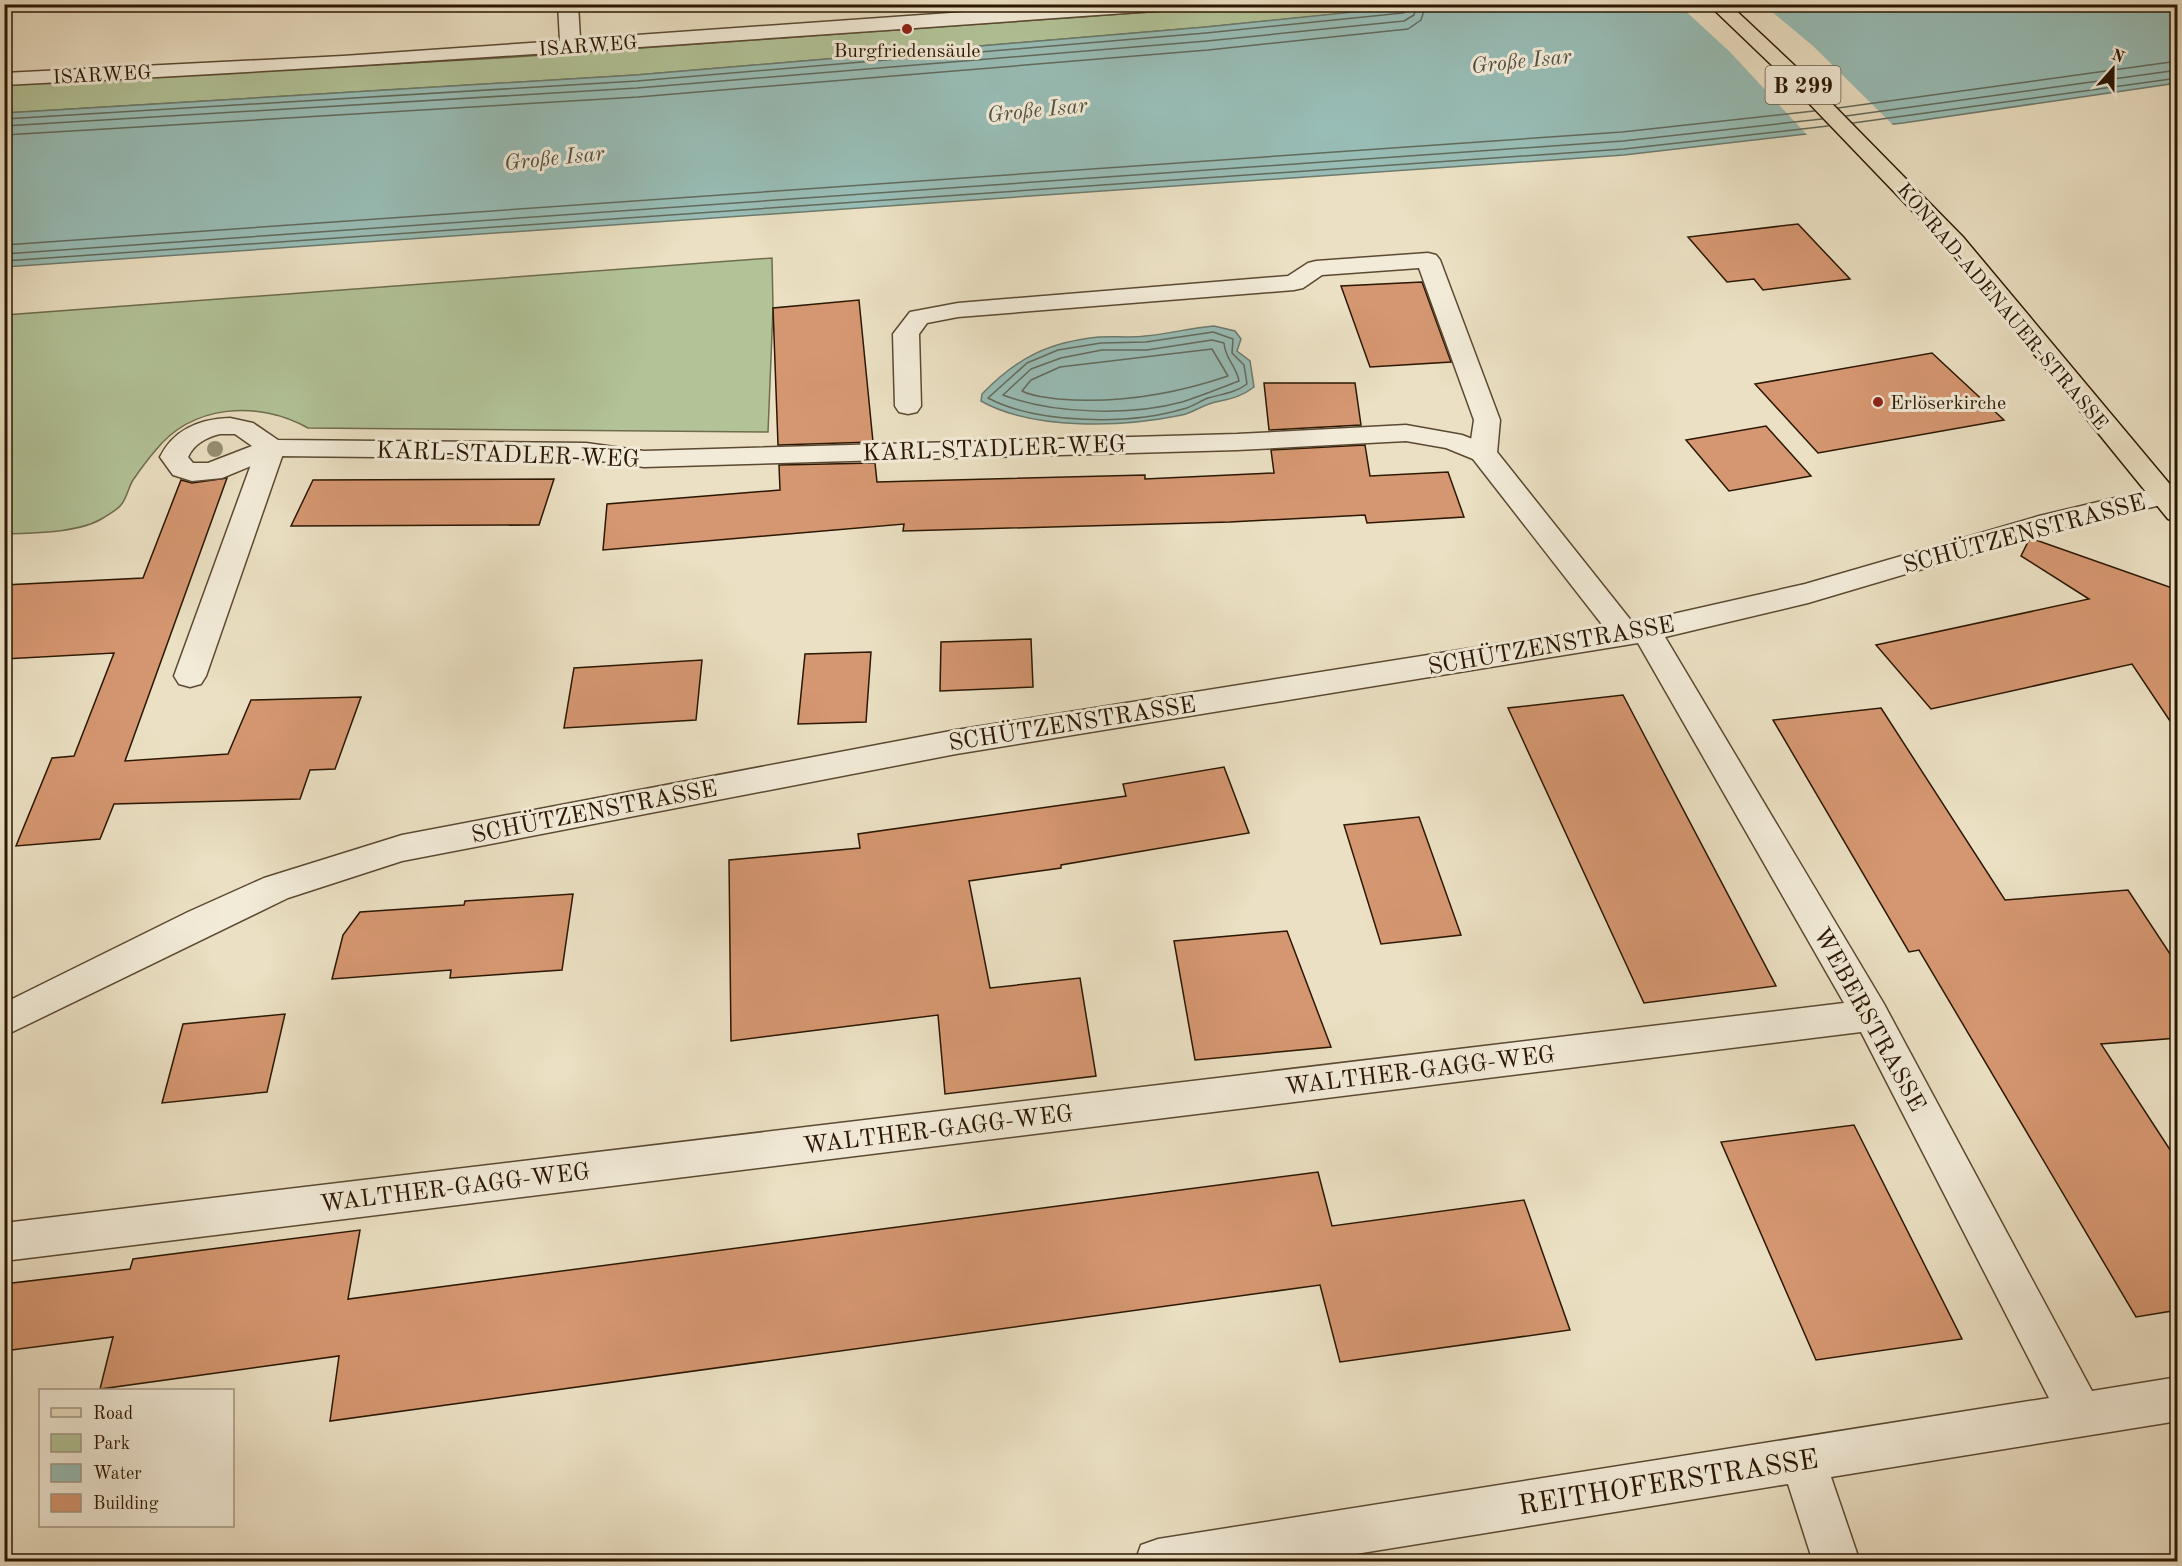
<svg xmlns="http://www.w3.org/2000/svg" width="2182" height="1566" font-family="'Old Standard TT',serif">
<style>
.green{fill:#b2c398;stroke:#6e6d4d;stroke-width:1.5}
.water{fill:#98bdb6;stroke:#6c7b6e;stroke-width:1.5}
.pier{fill:#ebe0c3}
.lines{fill:none;stroke-linecap:round;stroke-linejoin:round}
.shore{stroke:#626a5c;stroke-width:1.5}
.building{fill:#d59771;stroke:#2b1702;stroke-width:1.5}
.lane-casing{stroke:#5b4932;stroke-width:3}
.street-casing{stroke:#5b4932;stroke-width:3}
.primary-casing{stroke:#2b1702;stroke-width:3}
.lane{fill:#f2ebd8;fill-rule:evenodd}
.street{fill:#f2ebd8;fill-rule:evenodd}
.primary{fill:#ebe0c3;fill-rule:evenodd}
.tree{fill:#988e72}
.poi-dot{fill:#8f2418;stroke:#f2ebd8;stroke-width:2}
.labels{text-anchor:middle;stroke-width:6;stroke-linejoin:round;paint-order:stroke}
.far-street-label{font-size:20px;fill:#2b1702;stroke:#f2ebd8}
.far-poi-label{font-size:20px;fill:#2b1702;stroke:#f2ebd8}
.far-water-label{font-size:22px;font-style:italic;fill:#515141;stroke:#f2ebd8}
.shield{fill:#f2ebd8;stroke:#675742;stroke-width:1.5}
.shield-label{font-size:22px;font-weight:bold;fill:#2b1702}
.street-label{font-size:24px;fill:#2b1702;stroke:#f2ebd8}
.near-street-label{font-size:28px;fill:#2b1702;stroke:#f2ebd8}
</style>
<rect width="100%" height="100%" fill="#ebe0c3"/>
<filter id="stains"><feTurbulence type="fractalNoise" baseFrequency=".00333" numOctaves="4"/><feColorMatrix values="0 0 0 0 .2 0 0 0 0 .09 0 0 0 0 .02 0 0 0 .5 -.17"/></filter>
<radialGradient id="worn" r=".72"><stop offset=".6" stop-color="#630" stop-opacity="0"/><stop offset="1" stop-color="#630" stop-opacity=".3"/></radialGradient>
<g class="green">
<polygon points="1248,5 1432,5 1206,27 636,75 5,113 5,85 500,58"/>
<path d="M772,258l1,50 -5,124 -460,-4c-49,-28 -116,-24 -153,23 -8,9 -15,19 -22,29 -5,8 -6,18 -12,25 -4,5 -13,10 -18,13 -23,15 -71,15 -98,16v-219z"/>
</g>
<g class="water">
<polygon points="1432,4 2177,5 2177,83 1903,123 1624,155 5,267 5,113 636,75 1206,27"/>
<path d="M1214,326l21,5 6,8 -4,12 13,10 4,26c-14,11 -26,12 -42,16 -11,3 -20,10 -30,12 -58,12 -148,16 -201,-14l1,-7c35,-36 66,-52 117,-57 15,-1 31,1 46,-1 23,-2 45,-8 69,-10z"/>
</g>
<polygon class="pier" points="1679,5 1764,5 1813,46 1895,127 1809,137 1730,52"/>
<g class="lines">
<g class="shore">
<polyline points="1838,108 2178,61"/>
<polyline points="1846,116 2178,70"/>
<polyline points="4,119 637,81 1206,33 1403,13 1408,10 1409,4"/>
<polyline points="1853,123 2178,78"/>
<polyline points="4,126 637,88 1207,41 1404,21 1414,15 1417,4"/>
<polyline points="4,135 638,97 1208,50 1408,29 1421,20 1426,4"/>
<polyline points="4,245 1622,132 1814,111"/>
<polyline points="4,254 1623,141 1822,119"/>
<polyline points="4,261 1624,149 1828,126"/>
<path d="M1213,332l20,7 -1,14 12,12 3,19c-12,9 -25,10 -39,14 -8,3 -16,9 -25,11 -53,16 -146,15 -195,-11l39,-35 31,-13 43,-7 45,-1z"/>
<path d="M1212,340l12,3c1,16 12,22 15,38 -19,7 -38,15 -57,21 -51,14 -130,12 -179,-7l28,-26 30,-11 41,-8h45z"/>
<path d="M1212,349l16,27c-56,19 -111,28 -170,23 -12,-2 -25,-2 -36,-8l9,-11 29,-13z"/>
</g>
</g>
<g class="building">
<polygon points="1798,224 1850,279 1763,290 1754,279 1727,282 1688,237"/>
<polygon points="1422,282 1451,362 1370,367 1341,286"/>
<polygon points="859,300 873,442 778,445 773,308"/>
<polygon points="1932,353 2004,420 1818,453 1755,384"/>
<polygon points="1264,383 1355,383 1361,425 1269,430"/>
<polygon points="1766,426 1811,476 1729,491 1686,440"/>
<polygon points="1365,445 1370,476 1448,472 1464,517 1367,523 1365,515 1230,522 903,531 904,524 603,550 607,504 780,490 779,465 875,463 877,482 1145,475 1145,479 1274,473 1271,450"/>
<polygon points="227,478 125,761 228,754 251,700 361,697 335,769 310,770 300,799 114,804 100,839 16,846 52,758 74,756 114,653 4,659 4,585 143,578 181,480 192,483"/>
<polygon points="554,479 539,525 291,526 313,480"/>
<polygon points="2033,539 2178,590 2178,733 2132,664 1931,709 1876,645 2089,599 2021,556 2029,540"/>
<polygon points="1031,639 1033,687 940,691 941,642"/>
<polygon points="871,652 866,722 798,724 805,654"/>
<polygon points="702,660 696,720 564,728 574,668"/>
<polygon points="1623,695 1776,986 1644,1003 1508,708"/>
<polygon points="1881,708 2005,900 2128,890 2178,966 2178,1038 2101,1044 2178,1162 2178,1310 2136,1317 1919,950 1909,952 1773,720"/>
<polygon points="1224,767 1249,833 1061,865 1061,868 969,881 990,988 1080,978 1096,1076 945,1094 938,1015 731,1041 729,860 860,848 858,834 1126,796 1123,784"/>
<polygon points="1419,817 1461,935 1381,944 1344,825"/>
<polygon points="573,894 562,970 450,978 451,970 332,979 343,935 360,912 464,905 465,901"/>
<polygon points="1287,931 1331,1047 1195,1060 1174,941"/>
<polygon points="285,1014 267,1092 162,1103 183,1024"/>
<polygon points="1854,1125 1962,1339 1816,1360 1721,1142"/>
<polygon points="1318,1172 1332,1226 1524,1200 1570,1330 1340,1362 1320,1285 330,1421 339,1356 100,1389 113,1337 4,1351 4,1284 130,1269 133,1259 360,1230 348,1299"/>
</g>
<g class="lines">
<g class="lane-casing">
<g id="lane">
<polygon points="1428,253 1436,255 1440,260 1500,420 1497,453 1493,459 1483,461 1473,459 1469,453 1474,420 1419,268 1322,275 1303,288 1294,290 958,317 927,323 919,334 921,406 917,412 908,414 899,412 895,406 893,334 910,312 958,303 1288,276 1308,263 1316,261"/>
<polygon points="271,440 281,442 285,448 206,676 201,684 190,687 179,684 174,676 257,448 261,442"/>
</g>
</g>
<g class="street-casing">
<g id="street">
<path d="M558,4h20l2,35 500,-35h99l-9,6c-389,27 -776,56 -1166,75v-12l339,-17 217,-15z"/>
<path d="M230,418l23,5 25,17 308,3 58,8 593,-17 169,-9 56,10 31,12 140,176 172,-39 234,-68 139,-33v18l-124,29 -246,73 -143,34 219,367 208,387 86,-14v44l-347,56 29,85h-47l-25,-78 -482,78h-171l6,-17 17,-6 891,-141 -188,-366 -1857,229v-38l1840,-220 -206,-360 -682,111 -554,107 -114,37 -284,138v-33l184,-91 76,-34 138,-43 554,-105 648,-103 -131,-168 -27,-11 -40,-7 -169,9 -593,17 -58,-8 -311,-3 -53,22 -30,3 -19,-6 -13,-18c14,-28 40,-38 70,-39zM220,434h15l17,12 -44,17h-15l-5,-6c6,-13 19,-20 32,-23z"/>
</g>
</g>
<g class="primary-casing">
<polygon id="primary" points="1708,4 1729,4 1794,65 1963,237 2178,494 2178,522 2168,519 1947,247 1780,73"/>
</g>
<use href="#lane" class="lane"/>
<use href="#street" class="street"/>
<use href="#primary" class="primary"/>
</g>
<circle class="tree" cx="215" cy="449" r="8"/>
<g class="poi-dot">
<circle cx="907" cy="29" r="6"/>
<circle cx="1878" cy="402" r="6"/>
</g>
<g class="labels">
<g class="far-street-label">
<text transform="translate(588 45) rotate(-4)" y="7">ISARWEG</text>
<text transform="translate(102 74) rotate(-3)" y="7">ISARWEG</text>
<text transform="translate(2003 306) rotate(50)" y="7">KONRAD-ADENAUER-STRASSE</text>
</g>
<g class="far-poi-label">
<text x="907" y="57">Burgfriedensäule</text>
<text x="1890" y="409" text-anchor="start">Erlöserkirche</text>
</g>
<g class="far-water-label">
<text transform="translate(1521 60) rotate(-6)" y="8">Große Isar</text>
<text transform="translate(1037 109) rotate(-6)" y="8">Große Isar</text>
<text transform="translate(554 157) rotate(-6)" y="8">Große Isar</text>
</g>
<rect class="shield" x="1765.5" y="66" width="75" height="38" rx="4.5"/>
<g class="shield-label">
<text x="1803" y="93">B 299</text>
</g>
<g class="street-label">
<text transform="translate(994 448) rotate(-2)" y="8">KARL-STADLER-WEG</text>
<text transform="translate(508 454) rotate(2)" y="8">KARL-STADLER-WEG</text>
<text transform="translate(2024 533) rotate(-15)" y="8">SCHÜTZENSTRASSE</text>
<text transform="translate(1551 645) rotate(-10)" y="8">SCHÜTZENSTRASSE</text>
<text transform="translate(1072 723) rotate(-9)" y="8">SCHÜTZENSTRASSE</text>
<text transform="translate(594 811) rotate(-11)" y="8">SCHÜTZENSTRASSE</text>
<text transform="translate(1870 1019) rotate(61)" y="8">WEBERSTRASSE</text>
<text transform="translate(1420 1070) rotate(-7)" y="8">WALTHER-GAGG-WEG</text>
<text transform="translate(938 1129) rotate(-7)" y="8">WALTHER-GAGG-WEG</text>
<text transform="translate(455 1187) rotate(-7)" y="8">WALTHER-GAGG-WEG</text>
</g>
<g class="near-street-label">
<text transform="translate(1668 1481) rotate(-9)" y="10">REITHOFERSTRASSE</text>
</g>
</g>
<rect width="2182" height="1566" fill="none" stroke="#ebe0c3" stroke-width="24"/>
<rect x="6" y="6" width="2170" height="1554" fill="none" stroke="#2b1702" stroke-width="3"/>
<rect x="12" y="12" width="2158" height="1542" fill="none" stroke="#2b1702" stroke-width="1.5"/>
<rect x="39" y="1389" width="195" height="138" fill="#f2ebd8" stroke="#a29682" stroke-width="1.5"/>
<rect x="51" y="1408" width="30" height="9" fill="#ebe0c3" stroke="#a29682" stroke-width="1.5"/>
<text x="93" y="1419" font-size="18" fill="#2b1702">Road</text>
<rect x="51" y="1434" width="30" height="18" fill="#b2c398" stroke="#a29682" stroke-width="1.5"/>
<text x="93" y="1449" font-size="18" fill="#2b1702">Park</text>
<rect x="51" y="1464" width="30" height="18" fill="#98bdb6" stroke="#a29682" stroke-width="1.5"/>
<text x="93" y="1479" font-size="18" fill="#2b1702">Water</text>
<rect x="51" y="1494" width="30" height="18" fill="#d59771" stroke="#a29682" stroke-width="1.5"/>
<text x="93" y="1509" font-size="18" fill="#2b1702">Building</text>
<g transform="translate(2113 69) rotate(21)" stroke="#f2ebd8" stroke-width="4.5" paint-order="stroke">
<path d="M0-4.5L10 22L0 15L-10 22Z" fill="#2b1702"/>
<text y="-9" font-size="16" font-weight="bold" text-anchor="middle" fill="#2b1702">N</text>
</g>
<rect width="100%" height="100%" filter="url(#stains)"/>
<rect width="100%" height="100%" fill="url(#worn)"/>
</svg>
